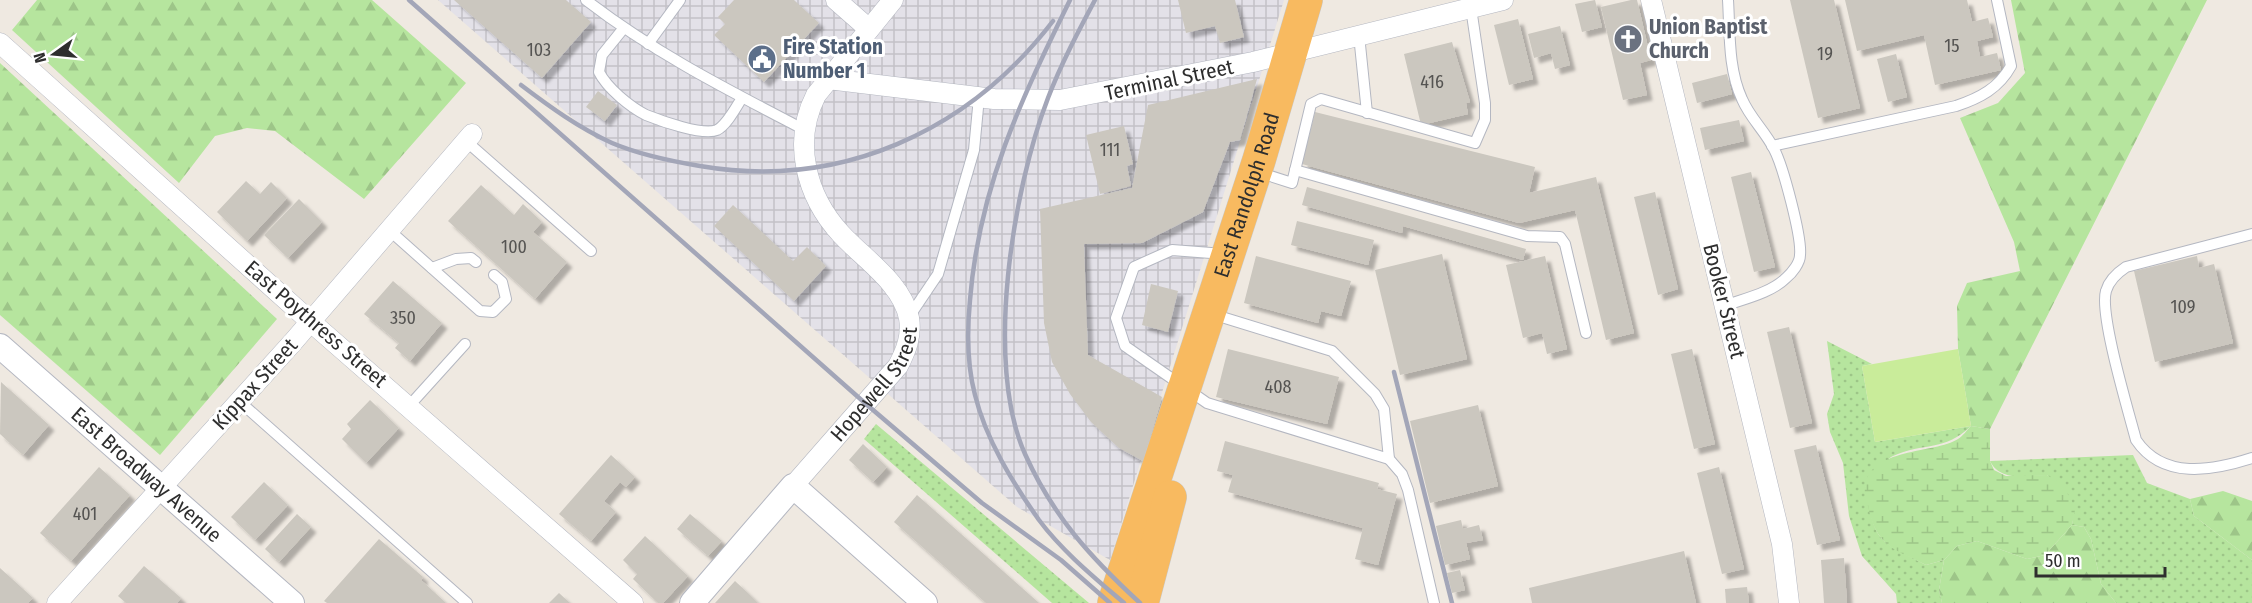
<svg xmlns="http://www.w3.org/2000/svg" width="2252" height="603" font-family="'Fira Sans Condensed',sans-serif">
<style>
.industrial{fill:url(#industrial-grid)}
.grass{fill:url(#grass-dots)}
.forest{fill:url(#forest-firs)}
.wetland{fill:url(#wetland-marsh)}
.pitch{fill:#c9ec9a}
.building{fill:#cbc7bf;filter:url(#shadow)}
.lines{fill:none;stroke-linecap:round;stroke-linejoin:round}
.service-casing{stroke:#b4b7c1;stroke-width:12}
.minor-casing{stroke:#b4b7c1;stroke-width:21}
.tertiary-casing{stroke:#b4b7c1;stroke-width:26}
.trunk-casing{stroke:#c9c9c9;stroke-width:34}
.service{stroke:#fff;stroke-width:10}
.minor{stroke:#fff;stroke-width:20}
.tertiary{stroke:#fff;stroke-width:24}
.trunk{stroke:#f8ba60;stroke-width:33}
.rail{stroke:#a3a6b8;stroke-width:4.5}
.labels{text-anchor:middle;stroke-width:6;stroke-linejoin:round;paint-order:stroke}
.number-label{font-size:18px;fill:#555452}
.worship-label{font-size:21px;font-weight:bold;fill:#5b616d;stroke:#fff;text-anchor:start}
.service-label{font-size:21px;font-weight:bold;fill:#4e5e75;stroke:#fff;text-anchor:start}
.street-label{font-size:21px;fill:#2e2e2e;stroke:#fff}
</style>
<defs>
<pattern id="industrial-grid" width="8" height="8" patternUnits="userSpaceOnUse" patternTransform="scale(1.5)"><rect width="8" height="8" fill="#e3e1e8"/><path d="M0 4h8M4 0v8" fill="none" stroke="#c3c1c7"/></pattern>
<pattern id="grass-dots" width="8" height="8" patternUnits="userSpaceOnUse" patternTransform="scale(1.5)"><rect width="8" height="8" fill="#b6e59e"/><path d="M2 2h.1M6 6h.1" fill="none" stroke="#9dc588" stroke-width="1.8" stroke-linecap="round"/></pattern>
<pattern id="forest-firs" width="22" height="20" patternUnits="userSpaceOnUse" patternTransform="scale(1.5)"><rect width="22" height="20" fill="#b6e59e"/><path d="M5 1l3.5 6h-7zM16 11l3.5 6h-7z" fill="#9dc588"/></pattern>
<pattern id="wetland-marsh" width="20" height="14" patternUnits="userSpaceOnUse" patternTransform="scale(1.5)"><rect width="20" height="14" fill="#b6e59e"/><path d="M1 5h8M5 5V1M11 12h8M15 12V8" fill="none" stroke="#9dc588"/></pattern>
<filter id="shadow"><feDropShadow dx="5.5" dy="5.5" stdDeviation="1.5" flood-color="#0004"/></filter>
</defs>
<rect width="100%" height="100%" fill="#efe9e1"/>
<polygon class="industrial" points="438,0 1284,0 1110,560 1017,507"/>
<g class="grass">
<path d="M1827,341l45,23 -10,2 13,76 96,-16c-27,26 -47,16 -78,30 -10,5 -21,23 -28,31 11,57 11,52 61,78l18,-5 -5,30 3,13h-45l-1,-9 -34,-38 -13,-40 -6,-53 -13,-31 -3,-18 7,-20z"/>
<polygon points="876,424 1089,603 1052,603 864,439"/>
<path d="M2133,455l14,28 43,16 4,17 58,44v43h-136l-15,-19 -10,-45 -7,-12 -12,-2c5,-27 -7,-33 -25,-50 -20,1 -47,7 -57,-14z"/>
</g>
<g class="forest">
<polygon points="37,0 372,0 466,83 364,199 275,131 247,128 215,136 179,183 12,30"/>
<polygon points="2011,0 2207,0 1990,429 1971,426 1958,349 1957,306 1967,283 2020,271 2014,242 1960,118 1998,103 2025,73"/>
<polygon points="0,63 277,319 160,455 0,315"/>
<polygon points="2223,491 2252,501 2252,560 2194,516 2190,499"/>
<polygon points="2072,525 2084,527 2091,539 2101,584 2116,603 1942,603 1939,590 1944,560 1957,546 1977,541 2027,559 2045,555"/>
</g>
<path class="wetland" d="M1971,426l19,3v32l4,9 12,6 41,-1 11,7 12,15 5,13 -3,15 -27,30 -18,4 -50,-18 -20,5 -13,14 -18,5c-34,-17 -50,-19 -58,-59 -1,-5 -4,-13 -3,-18 3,-41 70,-34 93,-49 5,-3 9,-9 13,-13z"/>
<polygon class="pitch" points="1958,349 1971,426 1875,442 1862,366"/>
<g class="building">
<polygon points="454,0 566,0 591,22 542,78"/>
<polygon points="734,0 794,0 819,23 764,82 714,35 725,24 718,17"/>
<polygon points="1178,0 1235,0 1244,37 1220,43 1215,26 1186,33"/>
<polygon points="1595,0 1602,27 1582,32 1575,4"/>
<polygon points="1631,0 1637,0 1651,60 1640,63 1647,95 1623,100 1601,7"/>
<polygon points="1790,0 1834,0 1860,108 1818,118"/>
<polygon points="1845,0 1967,0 1972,22 1988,18 1993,37 1977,41 1980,57 1997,53 2001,70 1935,85 1924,35 1857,51"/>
<polygon points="1518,19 1533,79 1509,85 1494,25"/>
<polygon points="1560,26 1570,65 1555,69 1551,53 1534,58 1528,34"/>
<polygon points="1452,42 1470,102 1466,103 1468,114 1421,125 1404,54"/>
<polygon points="1896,54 1907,97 1888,102 1877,59"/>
<polygon points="1727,74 1732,94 1697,103 1692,83"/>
<polygon points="1257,79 1240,140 1230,142 1203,212 1142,243 1084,244 1088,355 1162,397 1143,461 1119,448 1091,422 1070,394 1052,362 1044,323 1040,209 1132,188 1148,105"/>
<polygon points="598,91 617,105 605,121 586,107"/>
<polygon points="1315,112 1535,167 1529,193 1596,177 1634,333 1606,340 1575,210 1519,223 1302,164"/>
<polygon points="1739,120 1744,141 1705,150 1700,128"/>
<polygon points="1124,126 1133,164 1127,166 1131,186 1100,194 1086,135"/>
<polygon points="1751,172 1775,267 1754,272 1731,177"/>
<polygon points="246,181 260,194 271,182 287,198 247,241 217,212"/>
<polygon points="481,185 514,215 523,204 542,222 533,232 567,262 535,299 448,221"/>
<polygon points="1307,187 1526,249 1523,260 1403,226 1402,233 1302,205"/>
<polygon points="1655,192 1678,289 1658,295 1634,197"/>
<polygon points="299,199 322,222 288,258 264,235"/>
<polygon points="733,205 793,261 807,247 826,266 794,301 714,226"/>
<polygon points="1297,221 1374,240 1368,265 1291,245"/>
<polygon points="1442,254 1467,359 1400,375 1375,270"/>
<polygon points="1256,256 1351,281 1341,316 1321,311 1318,323 1244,303"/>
<polygon points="1545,256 1567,349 1547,354 1542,333 1523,338 1506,265"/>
<polygon points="2197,256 2199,268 2214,264 2233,343 2155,362 2134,271"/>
<polygon points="393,281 442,323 410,361 395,348 399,343 364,314"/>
<polygon points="1151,284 1178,291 1168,332 1142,325"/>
<polygon points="1789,327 1812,423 1790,428 1767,332"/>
<polygon points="1228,349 1339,377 1327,424 1216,397"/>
<polygon points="1692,349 1715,444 1694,449 1671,354"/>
<polygon points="1,382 49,425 23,455 0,434"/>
<polygon points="370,400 399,428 366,463 342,439 351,429 347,424"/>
<polygon points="1478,405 1498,486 1430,503 1410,421"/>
<polygon points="1225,441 1379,483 1377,489 1397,494 1378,565 1355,559 1363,528 1228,492 1233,475 1217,471"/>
<polygon points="863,444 887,467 873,482 849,460"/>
<polygon points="1816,445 1840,540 1817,545 1794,450"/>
<polygon points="611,455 635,477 626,487 620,482 604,501 616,512 591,541 559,514"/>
<polygon points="99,467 130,495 71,561 40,533"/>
<polygon points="1719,467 1744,569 1722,574 1697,473"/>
<polygon points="264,482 288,505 255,540 231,517"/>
<polygon points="917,495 1039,603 986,603 894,522"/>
<polygon points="297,514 311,527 279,562 265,549"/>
<polygon points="690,514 722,541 708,556 677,529"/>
<polygon points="1461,520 1463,529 1479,525 1483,540 1466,543 1470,559 1445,565 1436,526"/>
<polygon points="645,536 688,576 663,603 658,603 633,579 637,574 623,560"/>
<polygon points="379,539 423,577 421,580 446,603 327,603 324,601"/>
<polygon points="1684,551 1696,603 1532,603 1529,588"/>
<polygon points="1844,558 1847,603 1824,603 1821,560"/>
<polygon points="144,566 181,598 177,603 126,603 118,596"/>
<polygon points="0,568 33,598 28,603 0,603"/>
<polygon points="1460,570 1465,590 1452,593 1447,573"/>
<polygon points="735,581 749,594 758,603 715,603"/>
<polygon points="1747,587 1749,603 1726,603 1725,589"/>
<polygon points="559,593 570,603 549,603"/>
</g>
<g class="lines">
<g class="service-casing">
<g id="service">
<path d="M586,0c67,52 142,90 217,129"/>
<path d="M623,29l-21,26 -3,17c8,16 31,35 47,43 15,6 57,21 71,15 10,-5 19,-23 25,-32"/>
<polyline points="1359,35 1367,113"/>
<polyline points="648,44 680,0"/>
<polyline points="466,141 591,251"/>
<path d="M1772,146l184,-40c24,-8 43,-18 55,-40l-14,-66"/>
<polyline points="1295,170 1527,236 1560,237 1565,244 1586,333"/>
<polyline points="1258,172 1292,183 1311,104 1321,99 1475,143 1485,120 1485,103 1471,8"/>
<polyline points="389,230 480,311 493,312 506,299 502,282 494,275"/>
<path d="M2252,234l-126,33c-9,6 -17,13 -20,24 -7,23 23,122 30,149 27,40 76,31 116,18"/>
<polyline points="432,268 456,259 471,258 476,262"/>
<path d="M1724,306c19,-7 47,-13 62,-28 6,-5 14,-15 14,-23 2,-18 -17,-89 -26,-106 -9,-18 -24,-31 -32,-50 -14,-30 -12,-67 -14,-99"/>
<polyline points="1212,314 1332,351 1375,394 1384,409 1389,459 1207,403 1125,346 1116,318 1134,267 1172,250 1224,254"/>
<polyline points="909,317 938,274 974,150 979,97"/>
<polyline points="239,401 467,603"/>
<polyline points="409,406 465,344"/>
<polyline points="1389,459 1402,474 1408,490 1434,603"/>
</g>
</g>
<g class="minor-casing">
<g id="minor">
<polyline points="836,0 869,29"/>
<polyline points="1651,0 1782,544 1789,603"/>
<polyline points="0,43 311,322 633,603"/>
<polyline points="828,79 994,99 1060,100 1253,62 1503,0"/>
<path id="s1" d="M793,486l105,-120c8,-15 14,-30 11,-48 -7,-35 -45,-59 -68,-84 -35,-38 -49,-92 -25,-139l77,-95"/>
<polyline points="57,603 293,342 472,134"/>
</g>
</g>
<g class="tertiary-casing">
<g id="tertiary">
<path id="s2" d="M0,346l292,257"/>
<polyline points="692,603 793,486 925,603"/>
</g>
</g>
<g class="trunk-casing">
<g id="trunk">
<path id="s3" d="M1114,603l145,-443 47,-160"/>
<polyline points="1142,603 1170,497"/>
</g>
</g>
<use href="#service" class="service"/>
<use href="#minor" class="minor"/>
<use href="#tertiary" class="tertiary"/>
<use href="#trunk" class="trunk"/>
<g class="rail">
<polyline points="409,0 866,404 982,503 1061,560 1110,603"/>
<path d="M1070,0c-49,100 -91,187 -100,300 -3,31 -3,65 5,95 11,45 38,88 64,125 23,31 56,58 85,83"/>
<path d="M1095,0c-17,32 -34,64 -47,98 -35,91 -64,265 -23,356 28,62 65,103 115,149"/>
<path d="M521,85c29,22 58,43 91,58 28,12 58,18 88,23 140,24 268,-34 353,-145"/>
<polyline points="1394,372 1452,603"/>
</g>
</g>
<defs>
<g id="church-disc" transform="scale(1.5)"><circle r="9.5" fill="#6b7280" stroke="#fff"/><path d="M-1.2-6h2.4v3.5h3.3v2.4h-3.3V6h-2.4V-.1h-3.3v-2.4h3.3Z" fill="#fff"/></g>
<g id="civic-disc" transform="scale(1.5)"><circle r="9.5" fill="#5c6f8a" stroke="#fff"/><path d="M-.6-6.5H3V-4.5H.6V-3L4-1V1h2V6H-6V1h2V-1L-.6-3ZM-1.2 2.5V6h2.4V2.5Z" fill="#fff"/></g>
</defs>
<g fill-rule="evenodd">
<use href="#church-disc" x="1628" y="39"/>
<use href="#civic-disc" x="762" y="59"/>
</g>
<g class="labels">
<g class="number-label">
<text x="1952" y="52">15</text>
<text x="539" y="56">103</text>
<text x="1825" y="60">19</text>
<text x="1432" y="88">416</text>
<text x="1110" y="156">111</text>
<text x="514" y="253">100</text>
<text x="2183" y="313">109</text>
<text x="403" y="324">350</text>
<text x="1278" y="393">408</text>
<text x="85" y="520">401</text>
</g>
<g class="worship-label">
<text x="1649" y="34">Union Baptist<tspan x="1649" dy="24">Church</tspan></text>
</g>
<g class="service-label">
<text x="783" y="54">Fire Station<tspan x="783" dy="24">Number 1</tspan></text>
</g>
<g class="street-label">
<text transform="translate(1169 80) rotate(-12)" y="7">Terminal Street</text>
<text dy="7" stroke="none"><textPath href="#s3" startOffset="429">East Randolph Road</textPath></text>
<text transform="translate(1724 301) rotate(76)" y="7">Booker Street</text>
<text transform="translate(316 324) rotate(41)" y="7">East Poythress Street</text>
<text dy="7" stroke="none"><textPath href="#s1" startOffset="132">Hopewell Street</textPath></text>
<text transform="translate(255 384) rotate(-48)" y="7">Kippax Street</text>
<text dy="7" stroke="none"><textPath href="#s2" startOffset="195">East Broadway Avenue</textPath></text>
</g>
</g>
<g transform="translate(54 54) rotate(255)" stroke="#ffffff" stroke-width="4.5" paint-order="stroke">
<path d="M0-4.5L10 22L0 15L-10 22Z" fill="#2e2e2e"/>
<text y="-9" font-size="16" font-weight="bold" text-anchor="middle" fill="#2e2e2e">N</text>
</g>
<path d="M2036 567v9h129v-9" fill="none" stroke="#2e2e2e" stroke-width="3"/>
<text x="2045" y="567" font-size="18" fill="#2e2e2e" stroke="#ffffff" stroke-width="4.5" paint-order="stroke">50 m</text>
</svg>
